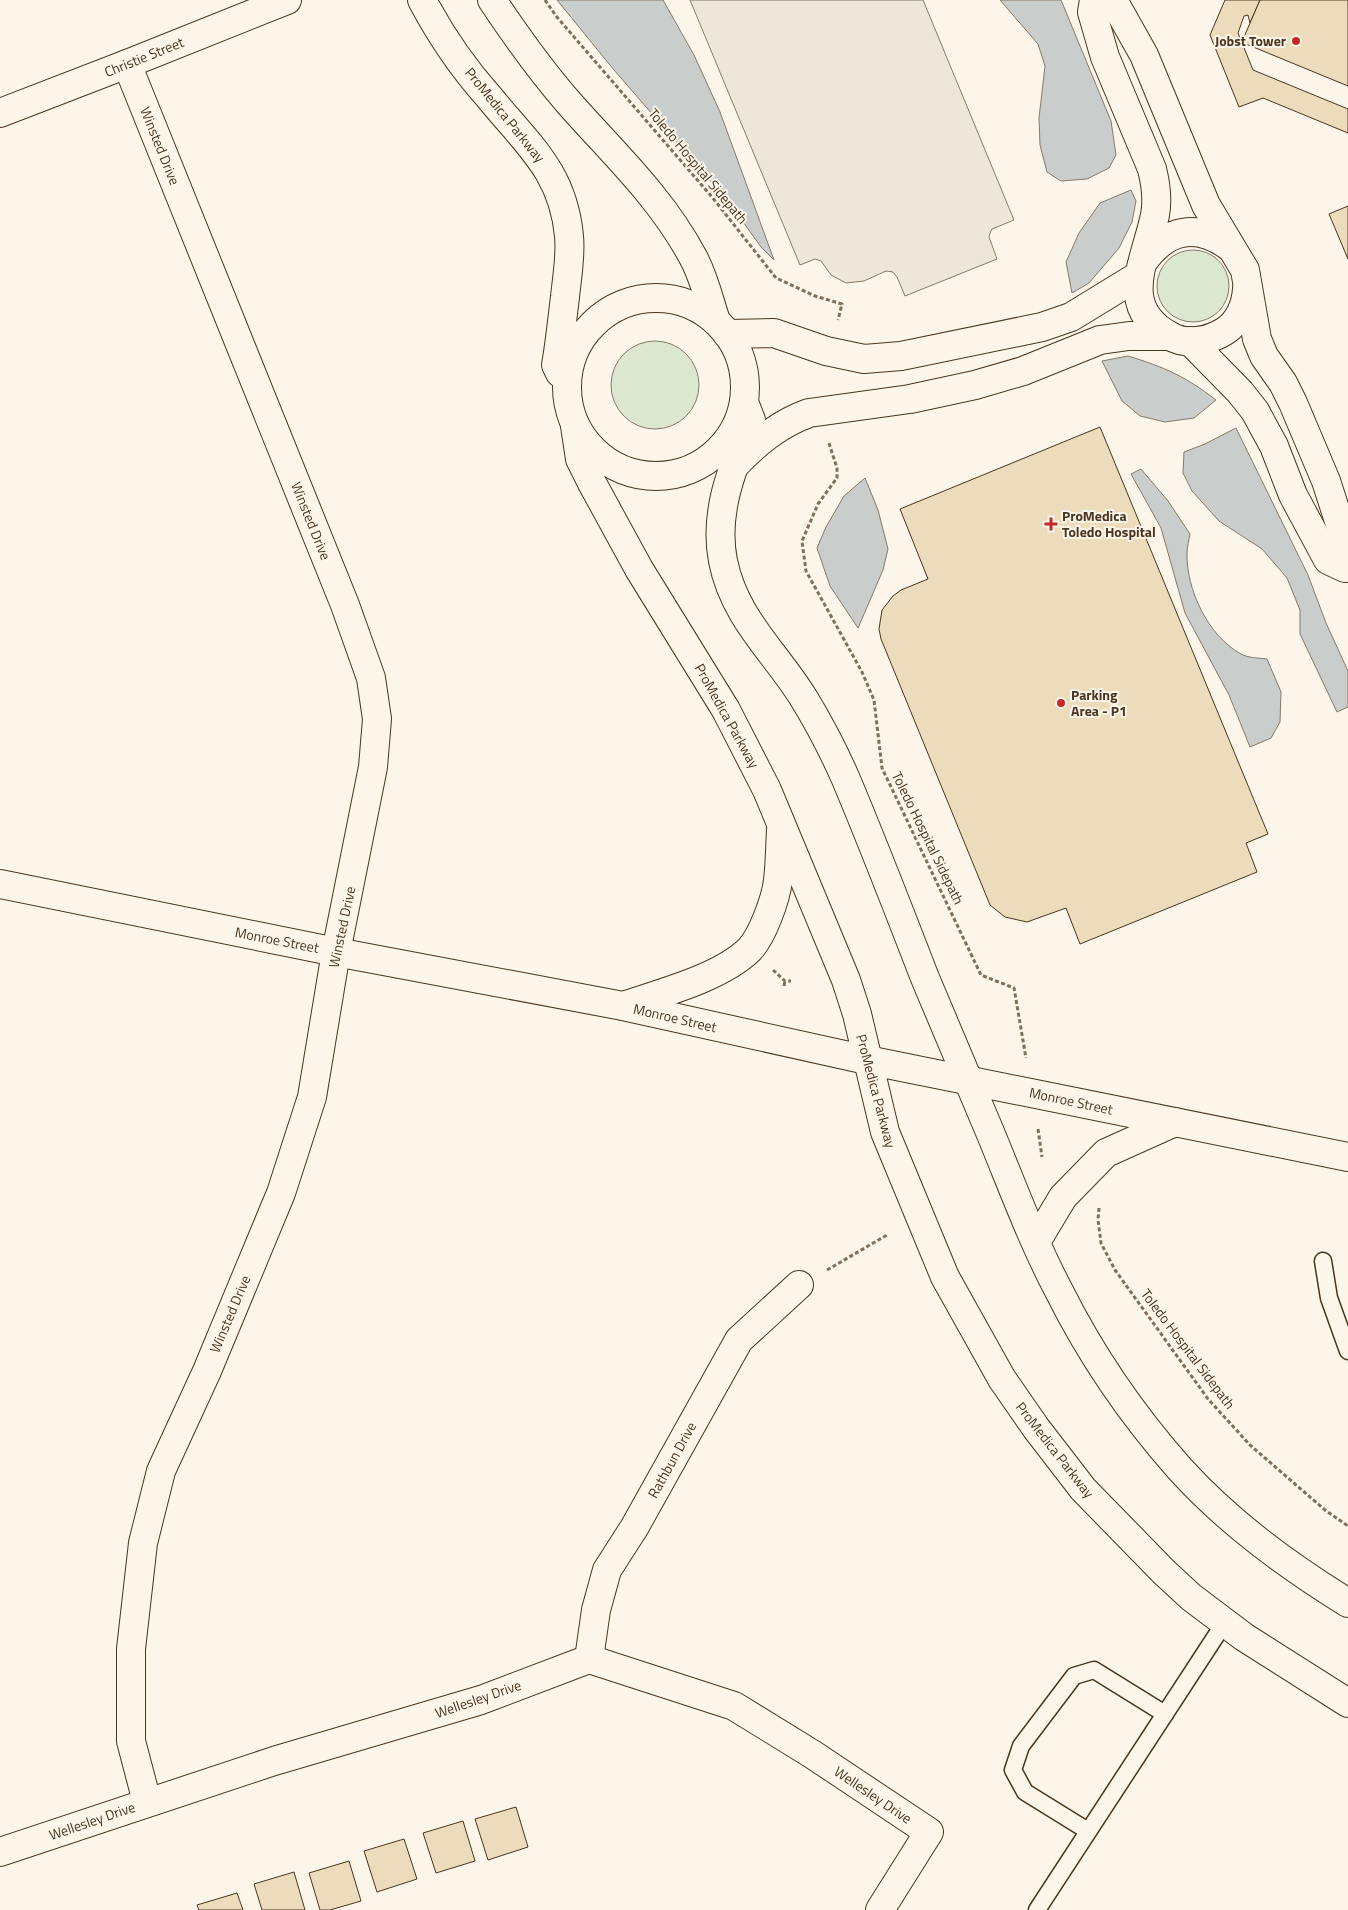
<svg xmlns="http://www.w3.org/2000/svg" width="1348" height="1910" font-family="'Titillium Web',sans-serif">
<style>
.green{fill:#dce7d0;stroke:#887966}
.parking{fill:#ede7d9;stroke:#887966}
.water{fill:#c9cecd;stroke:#887966}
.building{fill:#ecdcbc;stroke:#4a3520}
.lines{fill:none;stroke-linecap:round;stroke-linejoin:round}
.service-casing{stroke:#4a3520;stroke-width:19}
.minor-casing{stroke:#4a3520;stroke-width:30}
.tertiary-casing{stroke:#4a3520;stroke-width:30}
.primary-casing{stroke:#4a3520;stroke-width:30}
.path{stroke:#7f6f5c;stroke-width:3;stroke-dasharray:4 2.5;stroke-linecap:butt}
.service{stroke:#fbf6e9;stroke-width:16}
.minor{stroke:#fbf6e9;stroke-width:28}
.tertiary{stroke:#fbf6e9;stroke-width:28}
.primary{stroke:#fbf6e9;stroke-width:28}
.poi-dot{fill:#c62828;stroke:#fbf6e9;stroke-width:2}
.labels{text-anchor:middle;stroke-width:4;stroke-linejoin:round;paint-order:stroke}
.poi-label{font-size:14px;font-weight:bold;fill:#4a3520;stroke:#fbf6e9;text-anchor:start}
.street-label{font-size:14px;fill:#4a3520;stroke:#fbf6e9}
</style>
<rect width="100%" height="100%" fill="#fbf6e9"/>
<g class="green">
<circle cx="1193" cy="286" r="36"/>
<circle cx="655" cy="385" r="44"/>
</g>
<polygon class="parking" points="690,0 923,0 1014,220 992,229 990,233 989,237 997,259 905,296 897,277 893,272 886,271 864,281 846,283 831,275 821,261 815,259 800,265"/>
<g class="water">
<polygon points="557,0 663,0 694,55 720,112 774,260 761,247 731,205 614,70"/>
<polygon points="1000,0 1061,0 1111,121 1116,155 1109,168 1087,179 1061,181 1047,172 1040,145 1039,118 1045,66 1038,44"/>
<polygon points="1131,190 1136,201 1132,222 1119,248 1089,283 1072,293 1066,262 1079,233 1100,203"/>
<path d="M1128,356c36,11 57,20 88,44l-22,18 -29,4 -25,-6 -18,-15 -20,-40z"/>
<polygon points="1236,428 1308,575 1326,623 1348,671 1348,707 1337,712 1300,634 1300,610 1287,578 1262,549 1219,521 1192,491 1183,473 1184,452 1205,444"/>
<path d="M1141,469l27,32 22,33c-1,6 -3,13 -3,19 -1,36 21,83 54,101 7,4 18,4 26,5l14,33 -1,30 -9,16 -21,9 -21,-52 -44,-82 -24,-85 -30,-54z"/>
<polygon points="865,478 878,510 888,549 883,570 858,628 830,586 817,548 826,527 844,496"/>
</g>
<g class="building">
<polygon points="1225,0 1260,0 1250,23 1248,15 1244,16 1238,33 1253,70 1348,109 1348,133 1263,98 1239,107 1210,35"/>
<polygon points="1260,0 1348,0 1348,86 1246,44 1244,37"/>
<polygon points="1348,206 1348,259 1329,214"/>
<polygon points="1100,427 1268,834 1246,843 1257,872 1080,944 1066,908 1027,922 1005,917 990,905 881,639 879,629 882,610 893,596 901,590 928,579 900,509"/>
<polygon points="516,1807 528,1847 488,1860 475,1819"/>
<polygon points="463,1821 475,1861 436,1873 423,1833"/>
<polygon points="404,1839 417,1879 377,1892 364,1851"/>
<polygon points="349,1861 361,1901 330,1910 320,1910 309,1873"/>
<polygon points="294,1872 305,1910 262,1910 254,1884"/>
<polygon points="237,1893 243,1910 199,1910 197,1905"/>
</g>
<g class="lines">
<g class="service-casing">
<g id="service">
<polyline points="1323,1261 1329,1298 1348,1351"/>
<polyline points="1088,1831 1025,1792 1013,1770 1021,1746 1074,1676 1094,1670 1165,1714"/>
<polyline points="1037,1910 1225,1622"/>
</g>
</g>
<g class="minor-casing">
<g id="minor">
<path d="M1094,0l-2,12 13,45 47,112c4,16 6,30 3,46 -9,45 -39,92 15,121 17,10 39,5 55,-5 14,-9 21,-26 22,-42"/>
<polyline points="1113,0 1144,55 1206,205 1245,270 1257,339 1264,356 1283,383 1293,403 1326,481 1348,549"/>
<polyline points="127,64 345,605 371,678 377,719 373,767 336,952 312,1097 281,1193 207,1371 161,1471 143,1543 131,1649 131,1741 147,1802"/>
<polyline points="0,113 127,64 287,0"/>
<path d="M1143,262c24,-34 54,-39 87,-15"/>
<polyline points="727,334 774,333 826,351 864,359 901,356 1042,327 1071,317 1138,276"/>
<polyline points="1190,341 1240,392 1255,411 1274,446 1293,495 1328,560 1345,568"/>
<path d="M733,467c22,-23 45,-43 76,-54l101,-14 65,-14 48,-14 77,-31 29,-4h41"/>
<polyline points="589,1659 596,1610 607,1570 634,1528 739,1340 799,1285"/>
<polyline points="0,1852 274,1761 481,1700 589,1659 734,1706 812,1754 929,1832 880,1910"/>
</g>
</g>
<g class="tertiary-casing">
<g id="tertiary">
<path d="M422,0c18,34 41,68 67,97 38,47 74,74 80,139 2,20 -2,41 -4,61 -3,23 -5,46 -9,68l4,8"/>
<path d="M492,0c24,36 49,71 77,103 44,50 92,94 124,154 11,20 16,43 23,64"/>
<circle cx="656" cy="387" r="89"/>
<path d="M744,402l7,18c-17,45 -38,91 -28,141 11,56 51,90 80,136 16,26 30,53 42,80 28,66 54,134 80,201 21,51 43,102 65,154 22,53 42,108 69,159 32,64 74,125 121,178 49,54 107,96 168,134"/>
<polyline points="575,426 580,459 592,483 639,569 726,710 767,790 846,980 857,1014 885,1132 945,1277 1002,1379 1036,1428 1083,1489 1164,1572 1191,1597 1244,1637 1348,1703"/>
<path d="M623,1006c38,-13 97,-28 126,-56 13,-13 27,-51 29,-70 2,-16 2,-33 3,-50"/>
<polyline points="1036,1242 1063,1197 1106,1153 1175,1122"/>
</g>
</g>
<g class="primary-casing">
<polyline id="primary" points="0,884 336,952 623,1006 867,1060 1348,1157"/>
</g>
<g class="path">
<polyline points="545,0 556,16 712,197 776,278 815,296 842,304 838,320"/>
<polyline points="829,443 837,468 837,478 818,504 802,541 806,571 862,672 874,700 882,768 981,975 1014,988 1026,1058"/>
<polyline points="773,970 785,981 791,981"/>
<polyline points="784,986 785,981"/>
<polyline points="1038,1129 1042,1157"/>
<polyline points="1099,1208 1098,1220 1101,1243 1115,1270 1208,1399 1250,1445 1325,1510 1348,1526"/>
<polyline points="827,1270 887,1235"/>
</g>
<use href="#service" class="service"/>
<use href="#minor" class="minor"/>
<use href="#tertiary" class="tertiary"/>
<use href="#primary" class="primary"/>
</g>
<g class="poi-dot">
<circle cx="1296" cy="41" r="5"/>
<path d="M1048.5 516.5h5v5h5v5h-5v5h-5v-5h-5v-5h5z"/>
<circle cx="1061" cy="703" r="5"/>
</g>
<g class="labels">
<g class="poi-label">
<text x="1286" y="46" text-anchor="end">Jobst Tower</text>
<text x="1062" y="521">ProMedica<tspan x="1062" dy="16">Toledo Hospital</tspan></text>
<text x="1071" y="700">Parking<tspan x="1071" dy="16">Area - P1</tspan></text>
</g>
<g class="street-label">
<text transform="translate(144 57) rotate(-22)" y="5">Christie Street</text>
<text transform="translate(505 115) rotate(51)" y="5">ProMedica Parkway</text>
<text transform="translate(160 146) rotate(68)" y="5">Winsted Drive</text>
<text transform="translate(698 166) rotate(50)" y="5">Toledo Hospital Sidepath</text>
<text transform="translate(311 521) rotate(68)" y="5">Winsted Drive</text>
<text transform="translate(727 716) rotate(61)" y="5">ProMedica Parkway</text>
<text transform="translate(928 838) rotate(64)" y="5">Toledo Hospital Sidepath</text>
<text transform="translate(342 927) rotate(-78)" y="5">Winsted Drive</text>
<text transform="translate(277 940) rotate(11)" y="5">Monroe Street</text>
<text transform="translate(675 1018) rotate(13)" y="5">Monroe Street</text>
<text transform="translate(876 1091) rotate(75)" y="5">ProMedica Parkway</text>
<text transform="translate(1071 1101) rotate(12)" y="5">Monroe Street</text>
<text transform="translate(230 1314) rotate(-67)" y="5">Winsted Drive</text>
<text transform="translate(1188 1349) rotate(53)" y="5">Toledo Hospital Sidepath</text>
<text transform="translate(1055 1450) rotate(52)" y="5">ProMedica Parkway</text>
<text transform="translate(672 1460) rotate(-61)" y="5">Rathbun Drive</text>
<text transform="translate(478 1699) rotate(-19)" y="5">Wellesley Drive</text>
<text transform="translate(873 1795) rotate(34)" y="5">Wellesley Drive</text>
<text transform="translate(92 1821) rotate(-19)" y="5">Wellesley Drive</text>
</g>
</g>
</svg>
